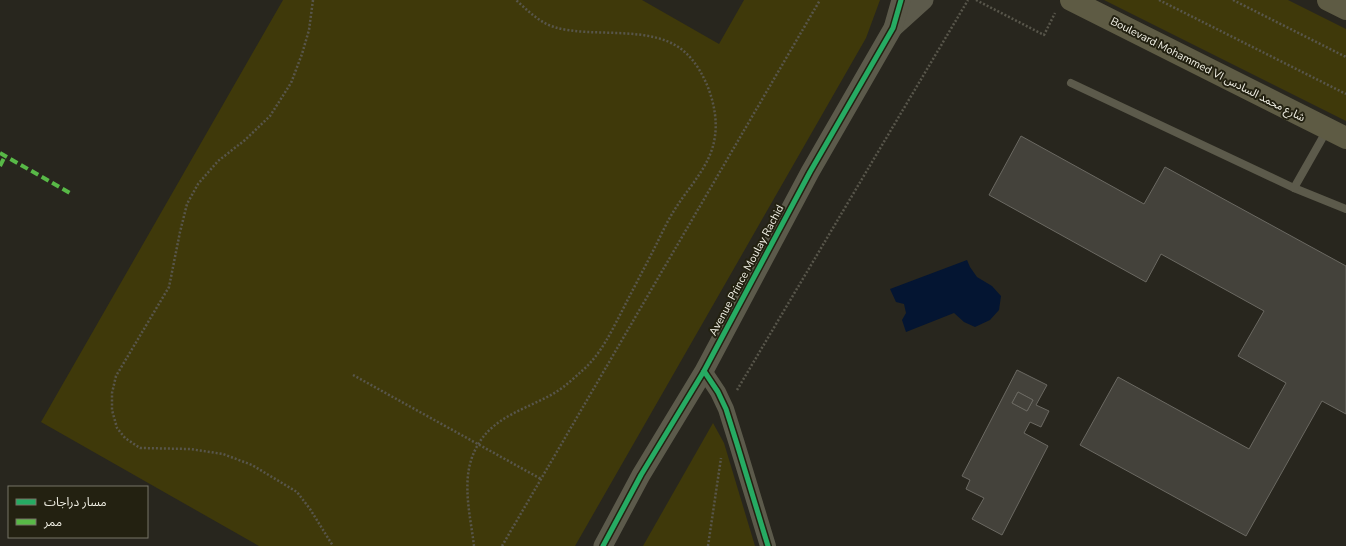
<svg xmlns="http://www.w3.org/2000/svg" width="1346" height="546" font-family="'Nunito Sans','Noto Sans Arabic',sans-serif">
<style>
.green{fill:#3f390a}
.water{fill:#041532}
.building{fill:#44423b;stroke:#6b6962;fill-rule:evenodd}
.lines{fill:none;stroke-linecap:round;stroke-linejoin:round}
.path{stroke:#58564b;stroke-width:2.5;stroke-dasharray:2 2;stroke-linecap:butt}
.service{stroke:#5c5a4b;stroke-width:8}
.minor{stroke:#5c5a4b;stroke-width:16}
.tertiary{stroke:#5c5a4b;stroke-width:19}
.primary{stroke:#5e5b44;stroke-width:22}
.quiet{stroke:#58b947;stroke-width:4;stroke-dasharray:8 4;stroke-linecap:butt}
.cycleway-casing{stroke:#232111;stroke-width:8}
.cycleway{stroke:#26ab63;stroke-width:5}
.labels{text-anchor:middle;stroke-width:4;stroke-linejoin:round;paint-order:stroke}
.street-label{font-size:11px;fill:#f3f2e7;stroke:#232111}
</style>
<rect width="100%" height="100%" fill="#28261e"/>
<g class="green">
<polygon points="283,0 642,0 719,44 744,0 880,0 866,38 575,546 259,546 41,422"/>
<polygon points="1104,0 1288,0 1346,29 1346,121"/>
<polygon points="713,423 724,443 755,546 643,546"/>
</g>
<polygon class="water" points="967,260 970,267 977,277 992,286 1001,296 999,310 990,320 975,327 964,322 954,313 906,332 902,320 906,313 904,304 896,302 890,289"/>
<g class="building">
<polygon points="1021,136 1144,204 1165,167 1346,266 1346,414 1322,401 1246,536 1080,445 1118,377 1249,449 1286,383 1238,356 1264,311 1161,254 1146,282 989,195"/>
<path d="M1017,370l30,15 -11,20 13,6 -8,16 -11,-5 -6,11 24,13 -46,89 -30,-16 12,-21 -18,-9 4,-9 -8,-4zM1018,392l15,8 -6,11 -15,-8z"/>
<polygon points="1018,392 1033,400 1027,411 1012,403"/>
</g>
<g class="lines">
<g class="path">
<polyline points="313,0 309,30 302,54 291,83 270,116 245,140 218,161 198,184 187,204 180,232 169,287 116,376 112,393 112,410 117,428 125,438 140,448 190,449 223,454 252,465 297,492 310,509 333,546"/>
<polyline points="976,0 1044,35 1055,13"/>
<polyline points="1159,0 1346,94"/>
<polyline points="1233,0 1346,57"/>
<polyline points="353,375 541,479"/>
<polyline points="737,390 968,0"/>
<path d="M474,546c-4,-34 -15,-72 5,-103 17,-28 51,-35 77,-51 10,-6 19,-15 27,-22 18,-16 28,-38 39,-59 11,-22 23,-44 34,-66 5,-10 10,-21 16,-31 15,-26 39,-47 43,-78 4,-27 -9,-64 -29,-83 -32,-30 -93,-14 -132,-26 -15,-5 -26,-16 -38,-27"/>
<polyline points="502,546 820,0"/>
<polyline points="708,546 721,458"/>
</g>
<g class="service">
<polyline points="1071,83 1294,188 1346,209"/>
<polyline points="1294,188 1327,130"/>
</g>
<polyline class="minor" points="704,371 718,392 726,409 737,444 768,546"/>
<g class="tertiary">
<polyline points="893,28 924,0"/>
<polyline points="603,546 641,475 704,371 810,172 893,28 901,0"/>
</g>
<g class="primary">
<polyline points="1071,0 1346,138"/>
<polyline points="1328,0 1346,9"/>
</g>
<g class="quiet">
<polyline points="0,153 70,193"/>
<polyline points="0,166 5,156"/>
</g>
<g class="cycleway-casing">
<g id="cycleway">
<polyline points="704,371 718,392 726,409 737,444 768,546"/>
<polyline points="603,546 641,475 704,371 810,172 893,28 901,0"/>
</g>
</g>
<use href="#cycleway" class="cycleway"/>
</g>
<g class="labels">
<g class="street-label">
<text transform="translate(1208 69) rotate(27)" y="4">Boulevard Mohammed VI شارع محمد السادس</text>
<text transform="translate(746 270) rotate(-62)" y="4">Avenue Prince Moulay Rachid</text>
</g>
</g>
<rect x="8" y="486" width="140" height="52" fill="#232111" stroke="#767567"/>
<rect x="16" y="499" width="20" height="6" fill="#26ab63" stroke="#767567"/>
<text x="44" y="506" font-size="12" fill="#f3f2e7">مسار دراجات</text>
<rect x="16" y="519" width="20" height="6" fill="#58b947" stroke="#767567"/>
<text x="44" y="526" font-size="12" fill="#f3f2e7">ممر</text>
</svg>
